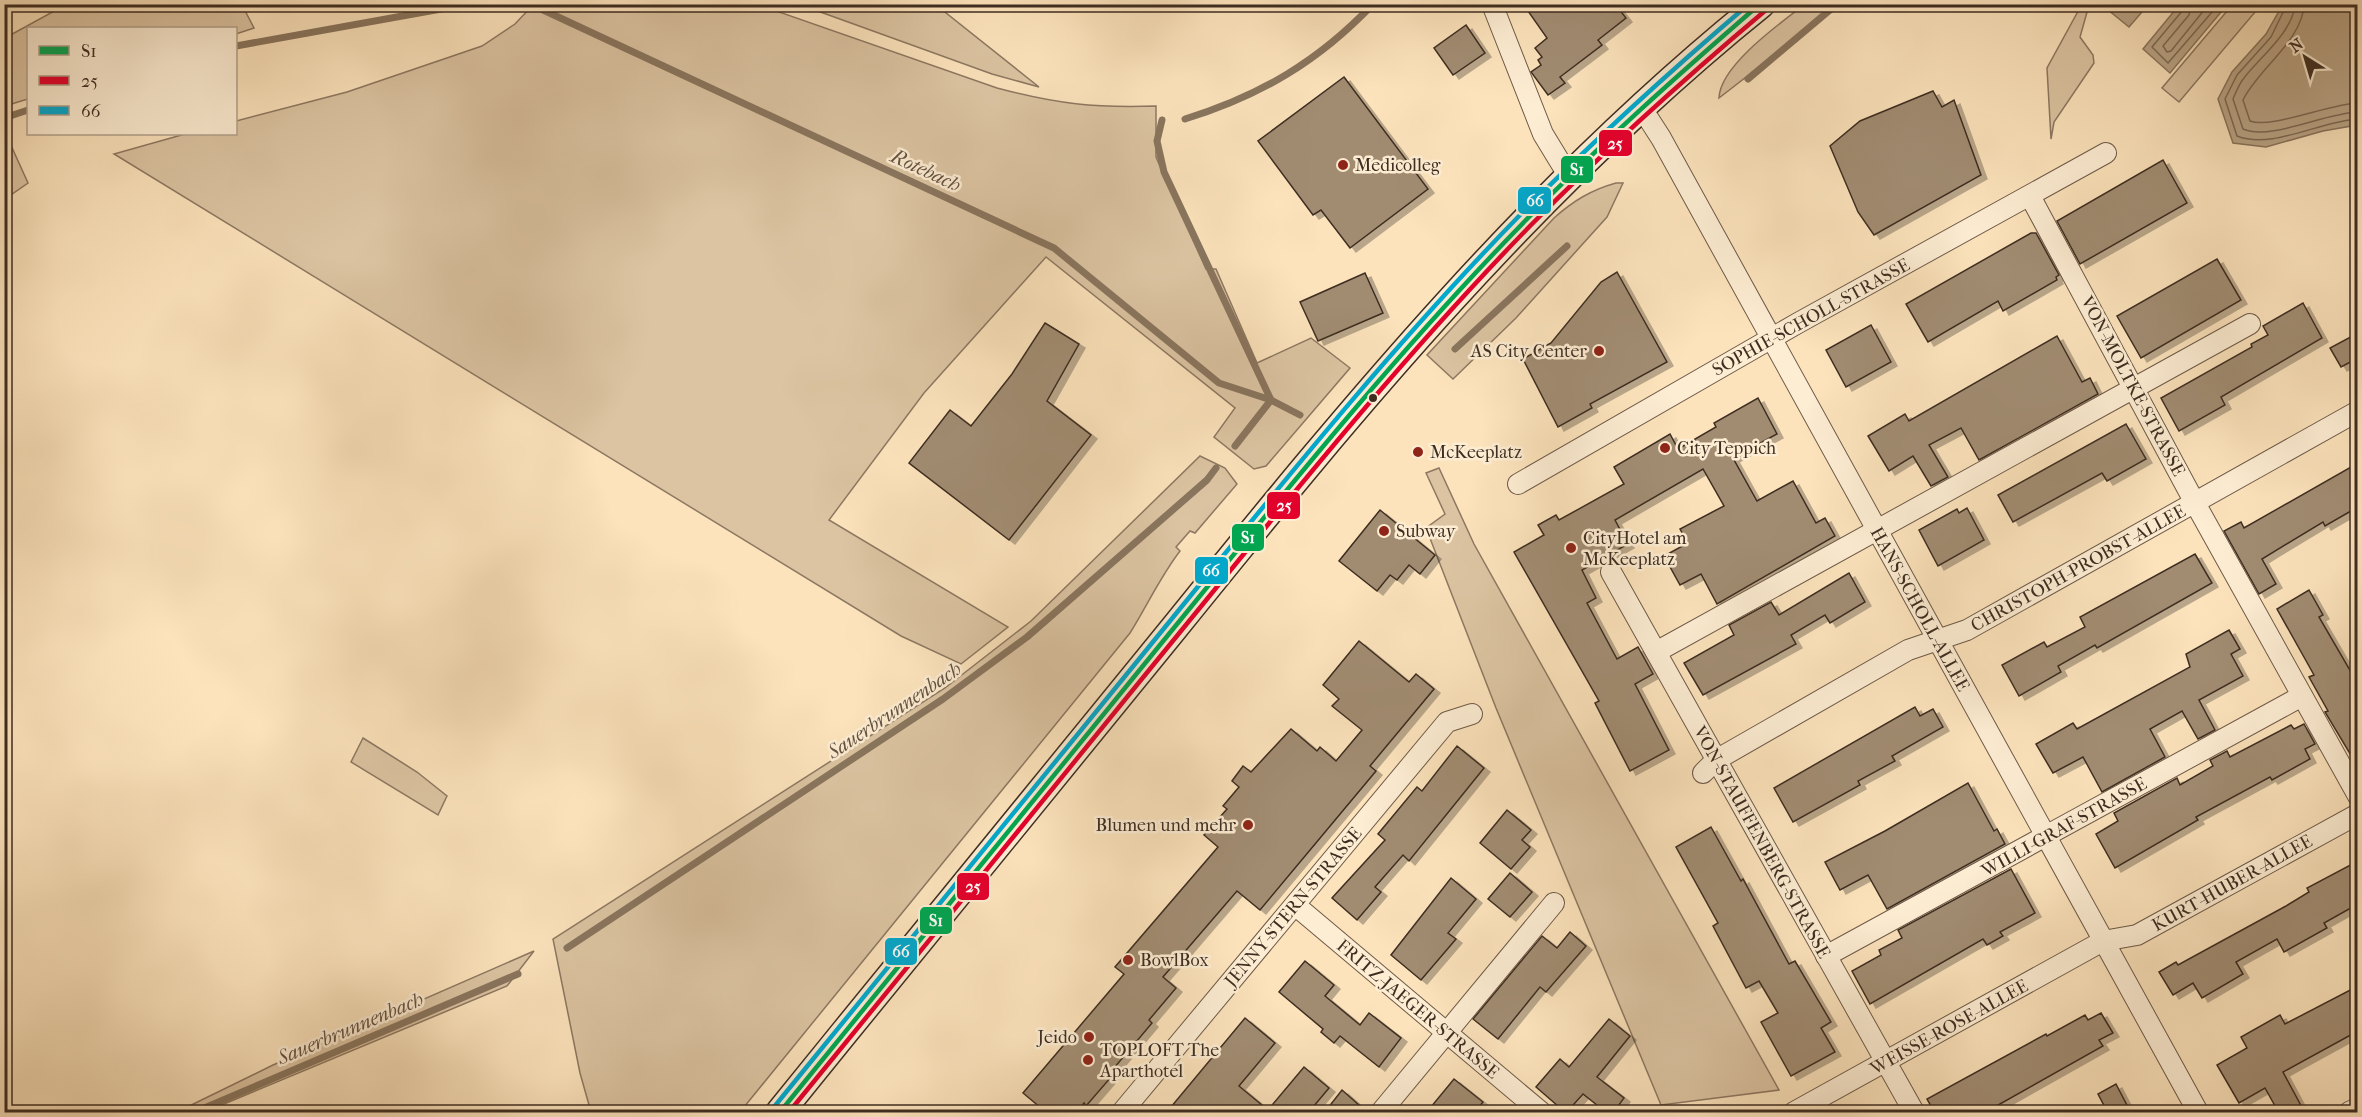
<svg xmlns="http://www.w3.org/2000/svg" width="2362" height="1117" font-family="'IM FELL French Canon',serif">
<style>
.green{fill:#dcc4a2;stroke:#8d7862;stroke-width:1.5}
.water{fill:#bba587;stroke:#89755e;stroke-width:1.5}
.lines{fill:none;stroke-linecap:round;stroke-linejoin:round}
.shore{stroke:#7c6954;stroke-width:1.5}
.stream{stroke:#89755e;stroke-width:7}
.building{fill:#a18c72;stroke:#3e2d21;stroke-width:1.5;filter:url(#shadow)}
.street-casing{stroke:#6e5a48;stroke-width:22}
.secondary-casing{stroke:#3e2d21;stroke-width:30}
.street{stroke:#fdedd3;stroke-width:20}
.secondary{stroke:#fdedd3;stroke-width:27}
.bus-1-casing{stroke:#fdedd3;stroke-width:9}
.bus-2-casing{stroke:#fdedd3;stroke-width:9}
.bus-3-casing{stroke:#fdedd3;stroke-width:9}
.bus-1{stroke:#00a651;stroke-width:4.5}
.bus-2{stroke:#e4002b;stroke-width:4.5}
.bus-3{stroke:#00a9ce;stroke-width:4.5}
.poi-dot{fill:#8f2418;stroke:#fdedd3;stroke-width:2}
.bus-dot{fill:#3e2d21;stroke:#fdedd3;stroke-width:2}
.labels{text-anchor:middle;stroke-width:5;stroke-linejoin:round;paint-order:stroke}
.poi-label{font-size:18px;fill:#3e2d21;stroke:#fdedd3;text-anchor:start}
.street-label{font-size:18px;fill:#3e2d21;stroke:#fdedd3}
.water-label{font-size:20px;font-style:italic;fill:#645140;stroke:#fdedd3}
.line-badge{stroke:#fdedd3;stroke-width:2}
.badge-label{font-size:16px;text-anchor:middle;font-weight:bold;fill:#fff}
</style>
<defs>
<filter id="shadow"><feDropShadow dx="6" dy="4" stdDeviation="0" flood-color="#0004"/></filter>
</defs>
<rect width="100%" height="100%" fill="#fce3bc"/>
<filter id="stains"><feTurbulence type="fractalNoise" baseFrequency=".00333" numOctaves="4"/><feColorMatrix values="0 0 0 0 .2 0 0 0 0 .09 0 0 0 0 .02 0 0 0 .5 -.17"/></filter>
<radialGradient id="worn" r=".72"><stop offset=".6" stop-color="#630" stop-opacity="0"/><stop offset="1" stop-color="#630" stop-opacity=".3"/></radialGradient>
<g class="green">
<polygon points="67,4 242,5 254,28 236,34 236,28 28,28 28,99 5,106 5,38"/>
<polygon points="2082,4 2089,5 2080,37 2093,55 2094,63 2054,122 2051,139 2047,68"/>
<polygon points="2233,4 2261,5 2179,102 2162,88"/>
<path d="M533,5h226l238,83c60,16 97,20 159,18v51l50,112h10l41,94 54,-25 39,30 -84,98 -12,3 -40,-32 21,-29 -189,-151 -122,136 -95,127 179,107 -47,37 -60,-28 -787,-482 71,-20h51v-13l111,-29 135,-46 33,-22z"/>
<polygon points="801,5 936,5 1039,87 992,74"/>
<path d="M1804,5h35l-120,93c1,-32 60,-74 85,-93z"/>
<polygon points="4,130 28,183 5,199 4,199"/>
<path d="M1616,183h7l-16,34 -91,101 -63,61 -26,-24 127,-137c19,-17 37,-28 62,-35z"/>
<path d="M1200,456l25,12 12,16 -42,49 -5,-2 -14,16 4,4c-20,26 -33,55 -50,82l-390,479h-149l-11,-39 -27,-134 392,-251 86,-67z"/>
<polygon points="1439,468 1474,544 1779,1090 1661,1105 1496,708 1426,528 1445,514 1426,473"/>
<polygon points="363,738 417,772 447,796 438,815 351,762"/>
<polygon points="534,951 507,986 205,1112 177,1112 273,1065"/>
</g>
<g class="water">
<polygon points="2180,4 2227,5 2170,73 2143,49"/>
<polygon points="2283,4 2357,5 2357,125 2323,131 2266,147 2233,143 2218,99 2232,72 2266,34"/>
<polygon points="2102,5 2148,5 2129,27"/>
</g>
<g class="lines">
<g class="shore">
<polyline points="2184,4 2183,10 2152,47 2168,63 2219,4"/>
<polyline points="2191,4 2189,15 2163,46 2167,52 2171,51 2209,4"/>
<path d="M2287,4l-16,33 -34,38 -12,24 12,37c35,14 83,-15 121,-17"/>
<path d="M2295,4c-2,28 -35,53 -51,74 -5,6 -8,14 -11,21l10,30c28,12 81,-16 115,-17"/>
<path d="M2304,4c-1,36 -46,65 -61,96l7,21c21,8 79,-17 108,-18"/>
</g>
<g class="stream">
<polyline points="541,9 1054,248 1219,383 1271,400 1300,415"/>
<polyline points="236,46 469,4"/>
<polyline points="1748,79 1837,4"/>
<polyline points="4,118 28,110"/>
<path d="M1185,119c75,-23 134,-58 188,-115"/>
<polyline points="1162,120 1157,141 1164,172 1271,400"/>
<polyline points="1455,349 1567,246"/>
<polyline points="1235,446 1271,400"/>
<polyline points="567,948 943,699 1027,637 1207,480 1216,468"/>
<polyline points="195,1112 518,974"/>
</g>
</g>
<g class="building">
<polygon points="1538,4 1615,4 1626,18 1598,40 1602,45 1560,77 1565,83 1548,95 1531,72 1541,65 1538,60 1542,57 1535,48 1547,38 1528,11"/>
<polygon points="1466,25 1485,53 1453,75 1434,48"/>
<polygon points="1344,77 1428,189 1350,248 1321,210 1313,215 1258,141"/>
<polygon points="1933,91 1942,107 1954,100 1981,175 1874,235 1858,212 1830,146 1860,121"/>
<polygon points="2163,160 2187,203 2080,264 2057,221"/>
<polygon points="2031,233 2036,233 2059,275 2056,277 2057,280 2003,311 1998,301 1928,342 1906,304"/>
<polygon points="2217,259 2241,300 2141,358 2117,316"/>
<polygon points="1617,272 1667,362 1590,404 1592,408 1558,427 1523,359 1551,343 1601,282"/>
<polygon points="1365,273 1383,313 1318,341 1300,302"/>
<polygon points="2303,303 2322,338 2221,397 2225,405 2179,431 2161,398 2252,347 2251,344 2268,335 2263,326"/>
<polygon points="1045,323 1079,344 1047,401 1091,435 1009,540 909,463 950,410 971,426 1012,374"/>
<polygon points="1871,325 1891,362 1846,387 1826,350"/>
<polygon points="2358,333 2358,358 2341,367 2330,348"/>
<polygon points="2057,336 2082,382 2090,378 2098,394 1979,460 1961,428 1929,445 1948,477 1931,486 1913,456 1889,471 1868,436 1905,414 1909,421"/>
<polygon points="1758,398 1777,434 1733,458 1757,501 1793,481 1816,523 1825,518 1835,536 1717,604 1701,574 1680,585 1664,556 1688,543 1680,529 1724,506 1703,469 1615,520 1628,544 1582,570 1596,598 1587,603 1617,659 1638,647 1653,674 1635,684 1669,750 1630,771 1595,703 1599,701 1514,552 1544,535 1538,525 1556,515 1559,520 1624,484 1614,467 1670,434 1678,449 1716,427 1714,423"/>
<polygon points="2126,424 2146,459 2107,481 2102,473 2013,522 1998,495"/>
<polygon points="2358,463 2358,507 2325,526 2323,522 2262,559 2276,584 2259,594 2224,531 2241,522 2244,528"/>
<polygon points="1967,508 1984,540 1938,566 1919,530 1957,509 1959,513"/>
<polygon points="1380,510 1435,555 1420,574 1409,565 1397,580 1390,575 1377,591 1339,561"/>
<polygon points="2195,554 2212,583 2097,648 2095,645 2058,666 2061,672 2019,696 2002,665 2044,642 2047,647 2085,627 2080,617"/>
<polygon points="1849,573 1865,602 1830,623 1825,615 1791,635 1796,644 1703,695 1684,663 1734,635 1729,625 1771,602 1779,615"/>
<polygon points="2309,590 2323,615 2319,617 2358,684 2358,767 2325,712 2328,711 2309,677 2314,675 2277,609"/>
<polygon points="2229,630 2240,649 2231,654 2243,676 2199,700 2215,730 2198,739 2182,711 2150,729 2165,757 2102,792 2083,757 2053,773 2036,744 2073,723 2077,729 2190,667 2186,654"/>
<polygon points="1359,641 1409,682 1416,674 1434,689 1370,766 1376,771 1260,910 1237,891 1163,977 1176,988 1149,1020 1152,1023 1109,1074 1112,1076 1086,1106 1084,1103 1076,1113 1047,1113 1023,1093 1124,974 1115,967 1218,847 1204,835 1227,809 1223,806 1239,787 1232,781 1243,766 1251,772 1291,729 1317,751 1320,747 1336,761 1362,730 1332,706 1339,699 1323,685"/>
<polygon points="1915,707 1920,716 1933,709 1943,727 1892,756 1895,761 1858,781 1860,785 1793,822 1774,788"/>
<polygon points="2304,724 2315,744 2305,749 2310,759 2272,780 2270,777 2196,817 2198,820 2115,868 2096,834 2118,821 2114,813 2177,778 2180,785 2213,766 2210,760 2227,751 2230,757 2291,725 2294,729"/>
<polygon points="1457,746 1484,768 1409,861 1403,855 1375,887 1381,892 1357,920 1332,898 1385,840 1378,834 1417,787 1422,791"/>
<polygon points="1968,783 1994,831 1997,829 2005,844 1887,909 1868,875 1840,890 1825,862 1885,831"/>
<polygon points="1507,810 1531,830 1522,840 1530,847 1511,869 1480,843"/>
<polygon points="1711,827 1741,881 1743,879 1789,964 1795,961 1831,1022 1821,1028 1835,1052 1791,1076 1761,1022 1778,1013 1759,981 1746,988 1713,926 1718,923 1676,847"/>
<polygon points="2358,861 2358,904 2324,923 2327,928 2284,952 2277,939 2236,962 2243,974 2202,998 2193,983 2173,995 2159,972 2176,962 2178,965 2286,906 2309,892 2307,888"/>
<polygon points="2011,869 2035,913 2000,932 2003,936 1987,945 1983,939 1870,1004 1852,971 1881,955 1879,950 1902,938 1898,930"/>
<polygon points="1510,873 1532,892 1510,917 1488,899"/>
<polygon points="1451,878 1476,899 1448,933 1456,939 1421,980 1391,955"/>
<polygon points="1570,932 1586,946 1546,992 1540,987 1498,1039 1473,1019 1542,936 1557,948"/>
<polygon points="1305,961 1334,985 1325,996 1360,1025 1369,1013 1401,1038 1379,1067 1340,1036 1334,1043 1321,1032 1323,1029 1279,992"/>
<polygon points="2358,986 2358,1031 2283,1072 2305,1113 2279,1113 2265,1088 2239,1103 2217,1065 2247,1048 2241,1037 2280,1015 2285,1024"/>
<polygon points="2101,1013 2113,1033 2099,1040 2103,1046 1984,1113 1935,1113 1927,1099 2046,1034 2047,1036 2085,1015 2088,1020"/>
<polygon points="1245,1018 1275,1043 1239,1086 1268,1110 1304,1067 1329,1088 1308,1113 1166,1113"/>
<polygon points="1609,1019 1630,1036 1597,1077 1624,1098 1613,1113 1607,1113 1583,1094 1566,1113 1536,1087 1560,1059 1569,1067"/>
<polygon points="1454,1079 1483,1102 1474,1113 1426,1113"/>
<polygon points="2116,1084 2131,1113 2108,1113 2098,1094"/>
<polygon points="1342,1090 1368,1113 1324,1113"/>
</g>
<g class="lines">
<g class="street-casing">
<g id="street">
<polyline points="1492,4 1543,134 1568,175"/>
<polyline points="1641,107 1661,138 2198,1112"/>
<polyline points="2030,196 2195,503 2358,796"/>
<polyline points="1518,484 1798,323 2106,153"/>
<polyline points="1611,572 1914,1112"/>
<polyline points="1656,652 2250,324"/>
<polyline points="1703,773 1716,760 1908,650 1967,630 2358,411"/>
<polyline points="1295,905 1541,1112"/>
<polyline points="1826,956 2302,696"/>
<polyline points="1122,1112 1447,722 1472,714"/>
<polyline points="1381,1112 1554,903"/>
<polyline points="1794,1112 2103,941 2137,935 2358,814"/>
<polyline points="2349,1112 2358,1108"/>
</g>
</g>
<g class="secondary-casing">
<path id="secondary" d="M780,1112c131,-162 263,-323 395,-485 181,-224 360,-441 586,-623"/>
</g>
<use href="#street" class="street"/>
<use href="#secondary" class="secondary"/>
<g class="bus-1-casing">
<path id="bus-1" d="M780,1112c123,-152 248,-304 371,-456 121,-148 240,-298 374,-435 75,-77 154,-147 235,-217"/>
</g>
<g class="bus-2-casing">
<path id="bus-2" d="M789,1112c122,-149 244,-299 365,-448 122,-149 242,-301 377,-439 75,-76 153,-146 235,-215"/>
</g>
<g class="bus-3-casing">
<path id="bus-3" d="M774,1107c125,-153 250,-306 374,-459 120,-147 239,-297 372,-433 73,-74 149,-143 229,-211"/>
</g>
<use href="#bus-1" class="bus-1"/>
<use href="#bus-2" class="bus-2"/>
<use href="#bus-3" class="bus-3"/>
</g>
<g class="poi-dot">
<circle cx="1343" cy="165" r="6"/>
<circle cx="1599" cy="351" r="6"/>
<circle cx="1665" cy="448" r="6"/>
<circle cx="1418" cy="452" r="6"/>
<circle cx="1384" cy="531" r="6"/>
<circle cx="1571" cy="548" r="6"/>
<circle cx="1248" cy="825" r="6"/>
<circle cx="1128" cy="960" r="6"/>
<circle cx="1089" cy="1037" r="6"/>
<circle cx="1088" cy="1060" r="6"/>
</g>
<circle class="bus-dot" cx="1373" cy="398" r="5"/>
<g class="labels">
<g class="poi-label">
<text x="1355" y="171">Medicolleg</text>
<text x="1587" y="357" text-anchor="end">AS City Center</text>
<text x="1677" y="454">City Teppich</text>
<text x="1430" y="458">McKeeplatz</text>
<text x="1396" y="537">Subway</text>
<text x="1583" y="544">CityHotel am<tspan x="1583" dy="21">McKeeplatz</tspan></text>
<text x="1236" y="831" text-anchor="end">Blumen und mehr</text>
<text x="1140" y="966">BowlBox</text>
<text x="1077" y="1043" text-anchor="end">Jeido</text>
<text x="1100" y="1056">TOPLOFT The<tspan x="1100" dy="21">Aparthotel</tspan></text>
</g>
<g class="street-label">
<text transform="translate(1811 317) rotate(-29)" y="6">SOPHIE-SCHOLL-STRASSE</text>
<text transform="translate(2133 386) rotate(62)" y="6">VON-MOLTKE-STRASSE</text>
<text transform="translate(2078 568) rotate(-29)" y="6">CHRISTOPH-PROBST-ALLEE</text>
<text transform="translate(1920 609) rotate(61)" y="6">HANS-SCHOLL-ALLEE</text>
<text transform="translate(2064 827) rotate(-29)" y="6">WILLI-GRAF-STRASSE</text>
<text transform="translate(1762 842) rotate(61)" y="6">VON-STAUFFENBERG-STRASSE</text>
<text transform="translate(2232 883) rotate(-29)" y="6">KURT-HUBER-ALLEE</text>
<text transform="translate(1293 907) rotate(-50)" y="6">JENNY-STERN-STRASSE</text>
<text transform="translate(1418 1009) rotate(40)" y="6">FRITZ-JAEGER-STRASSE</text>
<text transform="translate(1949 1027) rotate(-29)" y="6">WEISSE-ROSE-ALLEE</text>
</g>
<g class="water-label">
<text transform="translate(926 170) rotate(25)" y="7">Rotebach</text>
<text transform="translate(894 710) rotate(-34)" y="7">Sauerbrunnenbach</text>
<text transform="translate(350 1028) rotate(-23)" y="7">Sauerbrunnenbach</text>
</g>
</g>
<g class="line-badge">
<rect x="1598" y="129" width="35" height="28" rx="6" fill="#e4002b"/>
<rect x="1560" y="155" width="34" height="29" rx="6" fill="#00a651"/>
<rect x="1517" y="186" width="35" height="29" rx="6" fill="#00a9ce"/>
<rect x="1266" y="491" width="35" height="29" rx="6" fill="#e4002b"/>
<rect x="1231" y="523" width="34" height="29" rx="6" fill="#00a651"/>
<rect x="1194" y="556" width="35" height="29" rx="6" fill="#00a9ce"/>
<rect x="956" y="872" width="34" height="29" rx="6" fill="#e4002b"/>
<rect x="919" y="906" width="34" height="29" rx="6" fill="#00a651"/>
<rect x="884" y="937" width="34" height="29" rx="6" fill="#00a9ce"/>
</g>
<g class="badge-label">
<text x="1615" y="149">25</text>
<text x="1577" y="175">S1</text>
<text x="1535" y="206">66</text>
<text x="1284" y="511">25</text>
<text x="1248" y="543">S1</text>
<text x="1211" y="576">66</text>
<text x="973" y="892">25</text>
<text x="936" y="926">S1</text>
<text x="901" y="957">66</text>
</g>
<rect width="2362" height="1117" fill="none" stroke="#fce3bc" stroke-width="24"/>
<rect x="6" y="6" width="2350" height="1105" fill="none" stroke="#3e2d21" stroke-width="3"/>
<rect x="12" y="12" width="2338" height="1093" fill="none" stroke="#3e2d21" stroke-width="1.5"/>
<rect x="27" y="27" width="210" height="108" fill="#fdedd3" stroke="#b1a08c" stroke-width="1.5"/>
<rect x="39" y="46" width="30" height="9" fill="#00a651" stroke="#b1a08c" stroke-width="1.5"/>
<text x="81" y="57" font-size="18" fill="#3e2d21">S1</text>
<rect x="39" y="76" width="30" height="9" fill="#e4002b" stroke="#b1a08c" stroke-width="1.5"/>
<text x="81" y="87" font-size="18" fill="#3e2d21">25</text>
<rect x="39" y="106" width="30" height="9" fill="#00a9ce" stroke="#b1a08c" stroke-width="1.5"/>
<text x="81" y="117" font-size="18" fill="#3e2d21">66</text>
<g transform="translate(2305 57) rotate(323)" stroke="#fdedd3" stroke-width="4.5" paint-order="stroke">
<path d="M0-4.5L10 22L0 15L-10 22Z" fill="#3e2d21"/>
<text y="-9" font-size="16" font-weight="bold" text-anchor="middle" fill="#3e2d21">N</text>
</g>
<rect width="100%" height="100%" filter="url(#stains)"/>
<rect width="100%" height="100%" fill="url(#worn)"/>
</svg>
